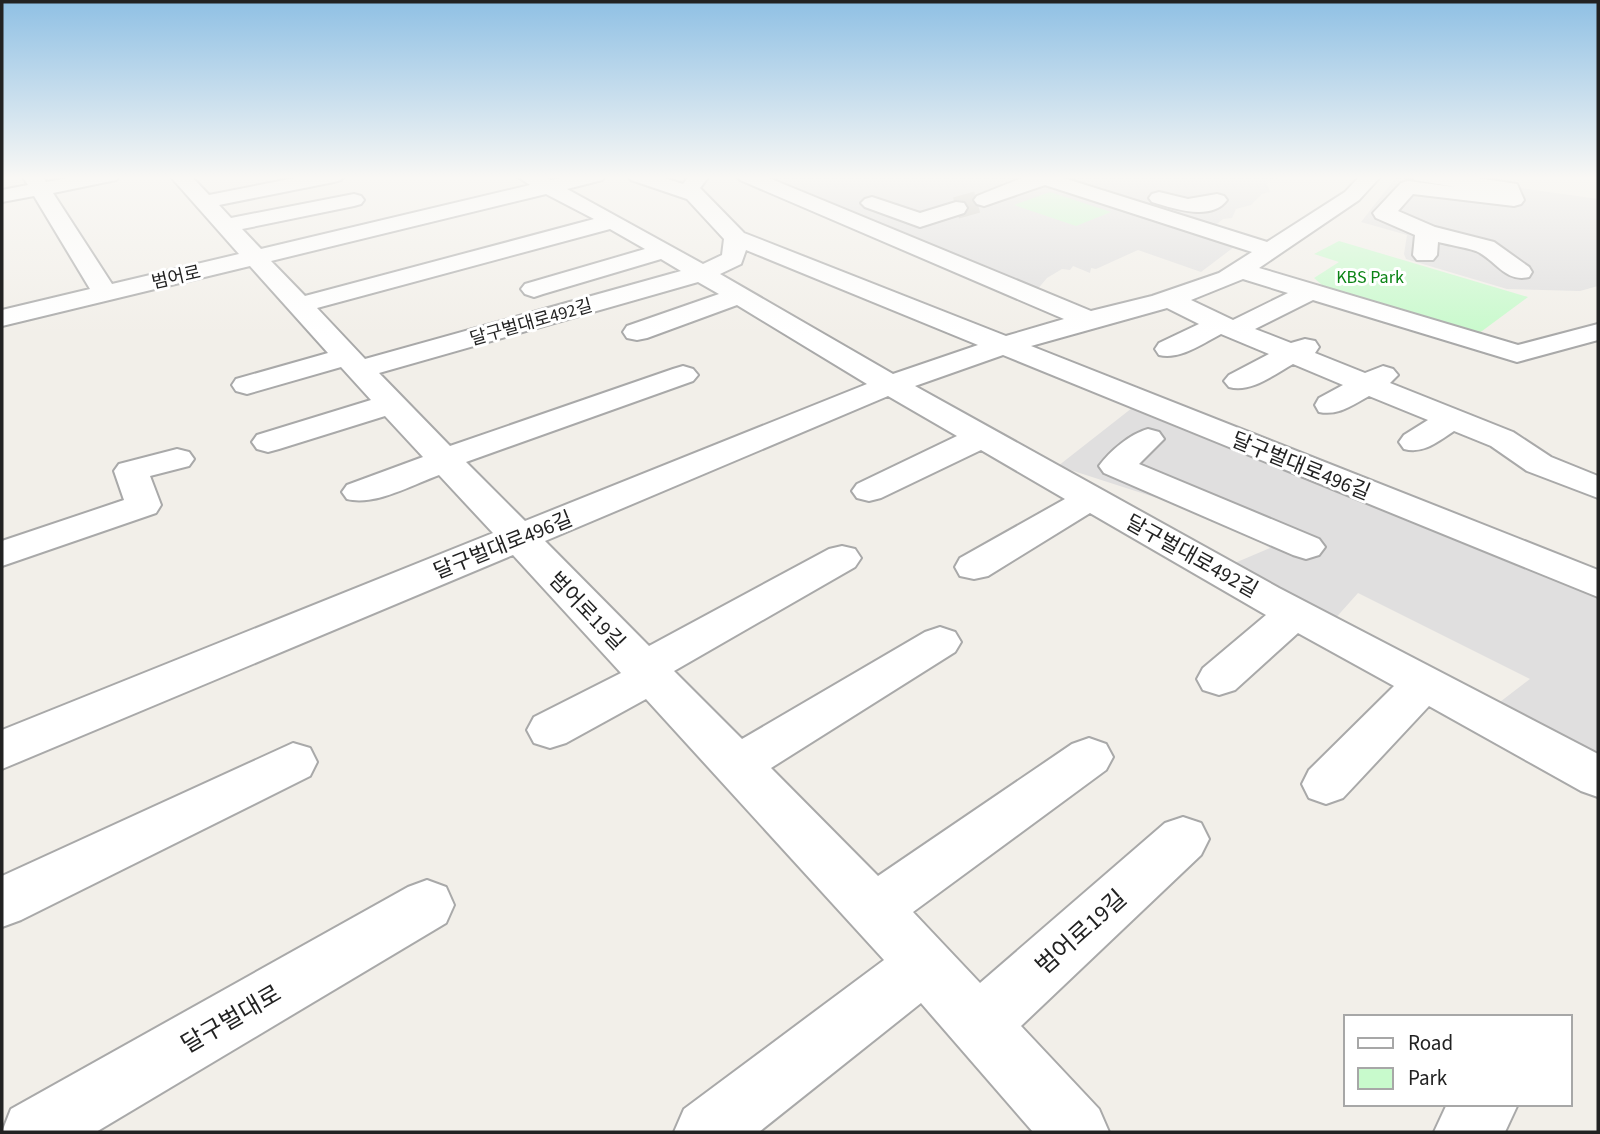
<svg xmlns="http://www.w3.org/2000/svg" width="1600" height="1134" font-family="'Source Sans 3','Noto Sans KR',sans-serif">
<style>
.residential{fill:#e0dfdf}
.park{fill:#c8facc}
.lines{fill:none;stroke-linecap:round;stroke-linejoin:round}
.minor-tunnel{stroke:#c8c6c1;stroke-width:22;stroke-dasharray:22 11;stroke-linecap:butt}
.minor-casing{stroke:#a9a9a9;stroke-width:4}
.minor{fill:#fff;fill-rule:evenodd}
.labels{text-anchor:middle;stroke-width:6;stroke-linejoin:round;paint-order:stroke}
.far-street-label{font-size:18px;fill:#222;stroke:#fff}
.far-park-label{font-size:18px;fill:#0c8416;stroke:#fff}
.street-label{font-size:21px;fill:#222;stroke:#fff}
.near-street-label{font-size:24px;fill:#222;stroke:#fff}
</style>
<rect width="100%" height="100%" fill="#f2efe9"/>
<g class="residential">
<polygon points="771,176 1012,176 1234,247 1201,272 1138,250 1096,269 1091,268 1090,273 1073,266 1070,270 1062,269 1047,278 1036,291 765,179"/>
<polygon points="1053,176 1285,176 1267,182 1270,192 1262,194 1251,205 1236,209 1232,218 1223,219 1213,227"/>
<polygon points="1397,176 1435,176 1598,199 1598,286 1580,291 1507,289 1406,259 1404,254 1407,235 1361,222"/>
<polygon points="1132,408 1598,592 1598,759 1496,705 1530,679 1358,593 1333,621 1230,565 1270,548 1222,519 1058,466"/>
</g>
<g class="park">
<polygon points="1050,192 1111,212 1076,226 1014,205"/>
<polygon points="1339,241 1528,297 1478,334 1329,291 1314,278 1339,262 1314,254"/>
</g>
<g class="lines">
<polyline class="minor-tunnel" points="956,208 984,200"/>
<g class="minor-casing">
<g id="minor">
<path d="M22,176h20l4,6 32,-6h41l-3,4 -63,13 59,91 127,-30 -69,-78h21l18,19 96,-19h39l-3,4 -7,2 -115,23 12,13 123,-24 7,2 3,4 -3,4 -7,2 -112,23 19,20 269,-64 -13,-9h25l9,4 20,-4h34l-3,4 -35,9 136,75 19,-9 2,-16 -37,-40 -56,-19 -3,-4h29l26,8 6,-8h20l-9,12 44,45 262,103 58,-17 -324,-139 -3,-4h27l327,135 61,-15 67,-23 33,-21 -207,-67 -61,21 -7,-2 -3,-4 3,-4 50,-20h30l210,66 78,-50 15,-16h21l-22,24 -100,68 259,77 80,-21v16l-81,22 -204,-62 -58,29 36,14 14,-4 10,2 4,6 -4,6 50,20 18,-7 10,3 5,6 -8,8 123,49 38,25 47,19v22l-71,-27 -36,-25 -37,-15c-17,11 -30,23 -50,18l-5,-7 5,-7 24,-15 -59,-24c-17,9 -30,20 -50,16l-4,-7 4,-7 24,-13 -50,-21c-20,11 -42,29 -64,23l-5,-6 5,-6 40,-21 -48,-20c-19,10 -41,26 -62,21l-4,-6 4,-6 40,-19 -32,-16 -136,38 567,224v27l-595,-242 -88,31 364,202 319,166v43l-17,-6 -152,-85 -86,92 -17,6 -17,-6 -7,-14 7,-14 85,-84 -96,-53 -63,57 -16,5 -16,-5 -6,-11 6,-11 63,-53 -176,-102 -102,63 -14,3 -14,-3 -5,-9 5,-9 105,-59 -84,-49 -100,48 -12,3 -12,-3 -5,-7 5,-7 100,-48 -69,-40 -343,145 104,105 180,-97 13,-3 13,3 6,9 -6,9 -181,104 68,68 183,-107 15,-5 15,5 6,10 -6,10 -184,116 107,108 194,-132 17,-6 17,6 7,13 -7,13 -193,142 67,71 185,-160 18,-6 18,6 8,16 -8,16 -180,171 78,83 10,23h-76l-112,-129 -162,129h-85l10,-23 200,-149 -238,-261 -80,44 -16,5 -16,-5 -7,-13 7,-13 87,-44 -108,-118 -511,214v-39l491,-197 -54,-58c-27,10 -64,31 -92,24l-5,-7 5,-7 76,-28 -38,-41 -106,33 -11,3 -11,-3 -5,-7 5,-7 114,-35 -30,-33 -94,27 -11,-3 -4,-6 4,-6 92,-26 -78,-87 -248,60v-16l88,-21 -56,-93 -32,6v-12l26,-5zM546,194l48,25 -289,77 -34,-35zM610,229l35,20 -120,35 -4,5 4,5 9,3 9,-3 118,-35 20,12 -316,88 -48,-51zM746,250l232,95 -85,29 -173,-100 21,-10zM1243,279l45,14 -55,27 -42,-20zM698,282l21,12 -92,32 -4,6 4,6 10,2 10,-2 90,-33 130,79 -342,137 -59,-59 227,-81 5,-6 -5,-6 -10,-3 -10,3 -223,77 -71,-73z"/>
<path d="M1411,176h53l53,8 7,16 -3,4 -7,2 -101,-12 -15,17 37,16 59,15 35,25 3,5 -3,5c-24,6 -34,-18 -53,-26 -12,-4 -26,-6 -38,-9l-1,13 -4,5h-16l-4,-5 2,-20 -39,-17 -3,-5 28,-30 7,-2 47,6 -41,-7z"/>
<path d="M1159,192l29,7 29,-5 7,2 3,4c-16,22 -55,8 -75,2l-3,-4 3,-4z"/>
<polygon points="872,197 920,213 956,202 964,203 967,208 964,213 920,227 865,207 861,203 865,199"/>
<path d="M1148,429l11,3 5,7 -25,25 180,75 6,8 -6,8 -13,4 -13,-4 -189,-82 -5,-7c11,-15 31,-32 49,-37z"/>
<polygon points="177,449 189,452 194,459 189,466 150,476 161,505 156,513 2,566 2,541 124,500 114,471 119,464"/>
<polygon points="293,743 310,748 317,762 310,776 21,920 2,927 2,876"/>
<polygon points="427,880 446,887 454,905 446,923 96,1132 2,1132 11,1109 408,887"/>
<polygon points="1447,1104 1518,1104 1505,1132 1434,1132"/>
</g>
</g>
<use href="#minor" class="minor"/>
</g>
<linearGradient id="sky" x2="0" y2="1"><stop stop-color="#8fc0e4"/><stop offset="0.53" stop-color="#f9f8f5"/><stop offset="1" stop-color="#f9f8f5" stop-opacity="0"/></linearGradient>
<rect width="1600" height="335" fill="url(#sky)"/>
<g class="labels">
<g class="far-street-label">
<text transform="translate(176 277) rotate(-13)" y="6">범어로</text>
<text transform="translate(531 322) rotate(-16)" y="6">달구벌대로492길</text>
</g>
<g class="far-park-label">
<text x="1370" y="283">KBS Park</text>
</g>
<g class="street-label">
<text transform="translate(1301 466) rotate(22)" y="7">달구벌대로496길</text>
<text transform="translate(503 545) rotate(-22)" y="7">달구벌대로496길</text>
<text transform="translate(1192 556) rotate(29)" y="7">달구벌대로492길</text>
<text transform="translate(587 611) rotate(46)" y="7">범어로19길</text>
</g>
<g class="near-street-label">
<text transform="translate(1081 932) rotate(-42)" y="8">범어로19길</text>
<text transform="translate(231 1019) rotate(-30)" y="8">달구벌대로</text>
</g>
</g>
<rect width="1600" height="1134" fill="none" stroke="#222222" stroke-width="7"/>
<rect x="1344" y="1015" width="228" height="91" fill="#ffffff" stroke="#a7a7a7" stroke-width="2"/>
<rect x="1358" y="1038" width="35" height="10" fill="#ffffff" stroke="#a7a7a7" stroke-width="2"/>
<text x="1408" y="1050" font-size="21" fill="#222222">Road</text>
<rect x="1358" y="1068" width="35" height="21" fill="#c8facc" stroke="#a7a7a7" stroke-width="2"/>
<text x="1408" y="1085" font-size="21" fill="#222222">Park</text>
</svg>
